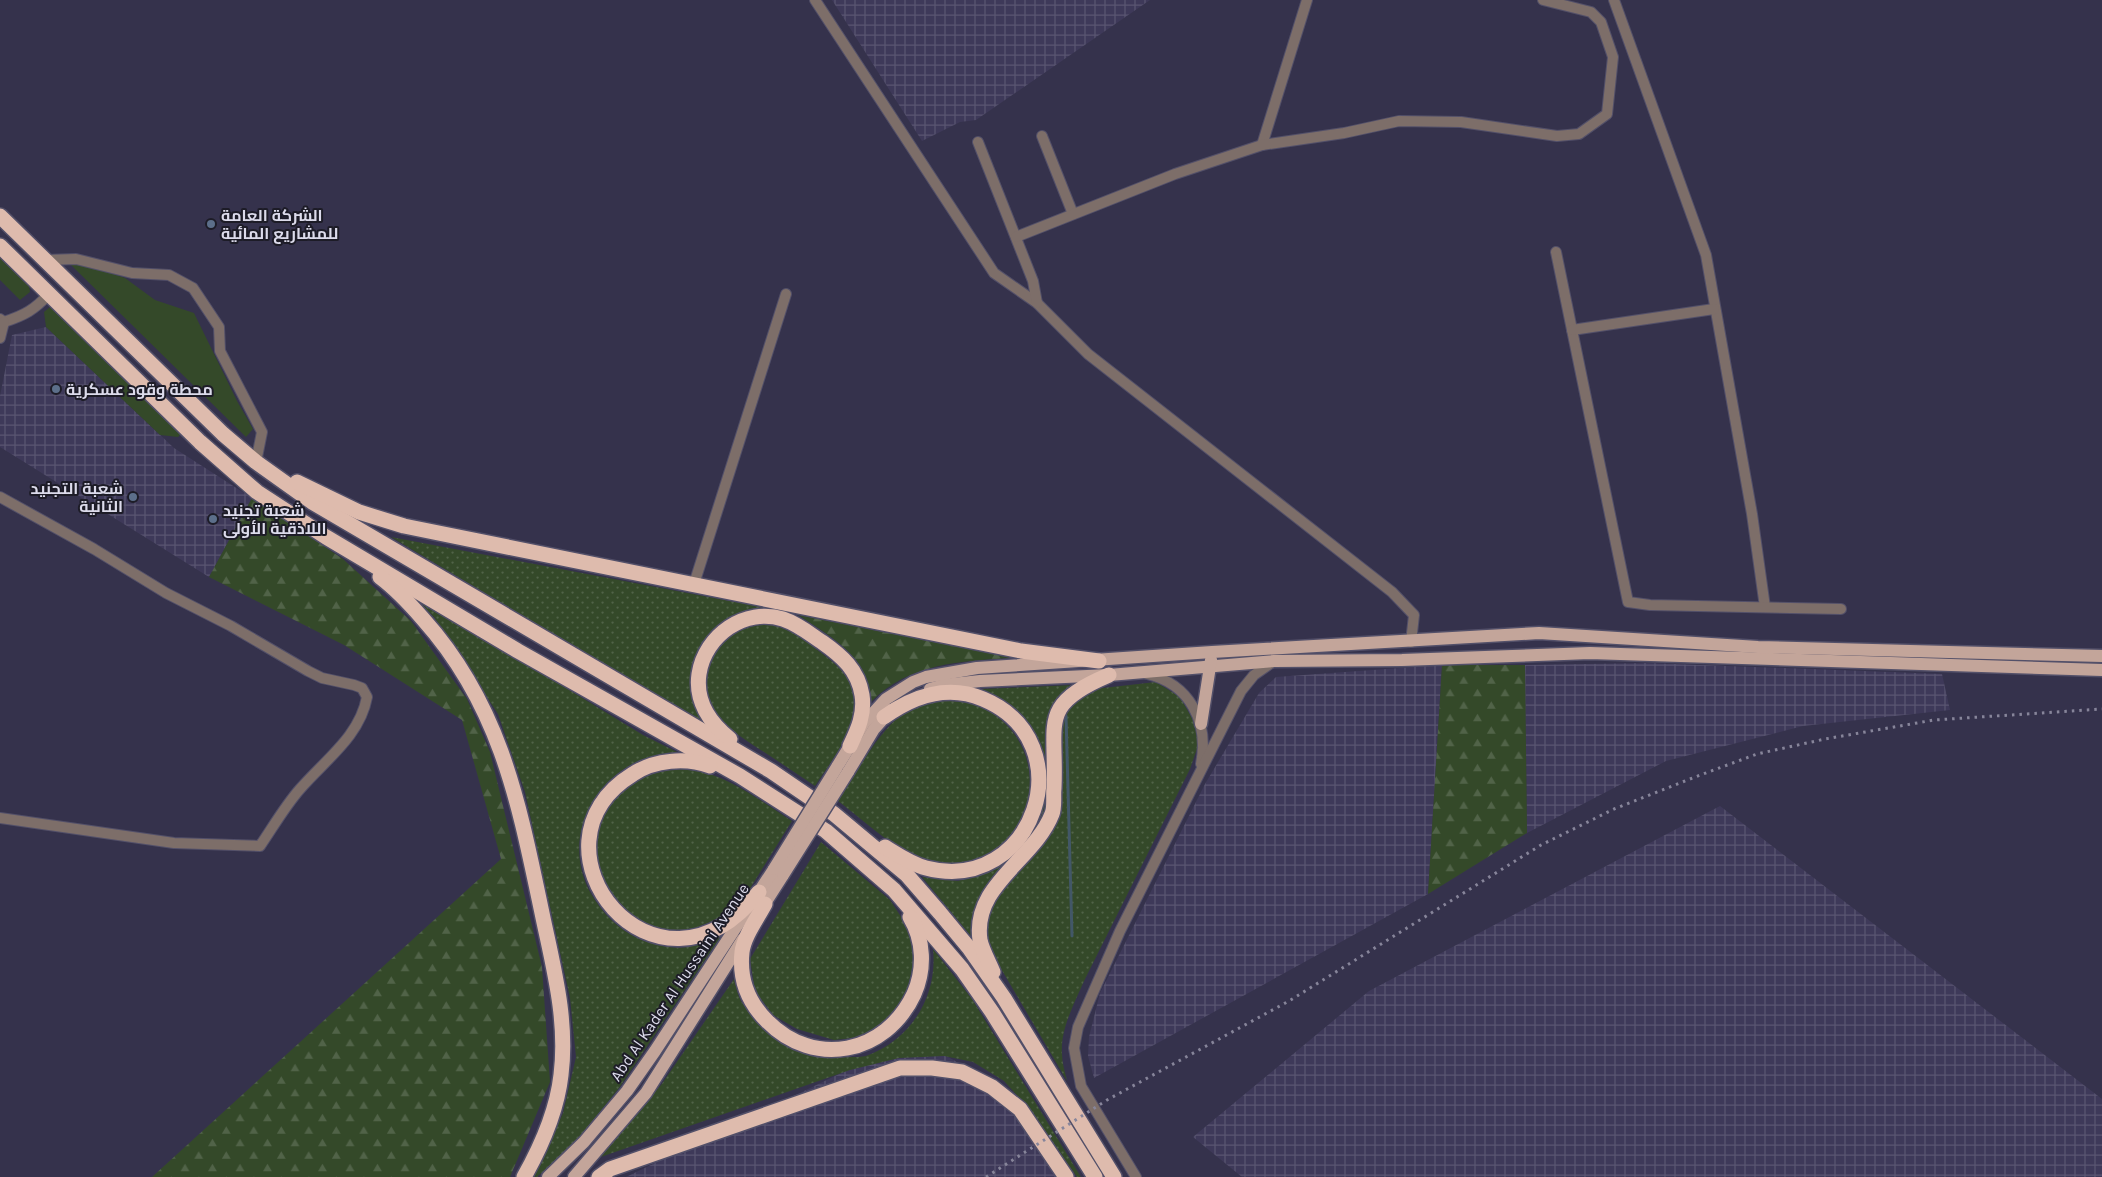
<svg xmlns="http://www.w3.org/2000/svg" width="2102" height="1177" font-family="Karla,Cairo,sans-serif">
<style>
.industrial{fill:url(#industrial-grid)}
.grass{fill:#344929}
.forest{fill:url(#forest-firs)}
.garden{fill:url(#garden-dots)}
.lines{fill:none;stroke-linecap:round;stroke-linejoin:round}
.stream{stroke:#425767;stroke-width:3}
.minor-casing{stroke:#535069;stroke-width:12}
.primary-casing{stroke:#535069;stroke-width:15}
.motorway-casing{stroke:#535069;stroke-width:18}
.minor{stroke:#7d6e69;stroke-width:10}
.primary{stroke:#c3a59a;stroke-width:12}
.motorway{stroke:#debbad;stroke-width:15}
.rail{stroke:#87859a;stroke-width:3;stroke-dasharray:2.5 5;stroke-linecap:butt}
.primary-bridge-casing{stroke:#535069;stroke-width:15;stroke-linecap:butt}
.primary-bridge{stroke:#c3a59a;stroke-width:12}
.service-dot{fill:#5c6f8a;stroke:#1d1c27;stroke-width:2}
.labels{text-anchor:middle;stroke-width:4;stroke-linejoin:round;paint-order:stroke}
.poi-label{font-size:16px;font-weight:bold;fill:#dcdbeb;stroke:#1d1c27;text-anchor:start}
.street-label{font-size:16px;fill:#dcdbeb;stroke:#1d1c27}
</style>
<defs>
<pattern id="industrial-grid" width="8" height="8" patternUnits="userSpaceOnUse" patternTransform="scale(1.25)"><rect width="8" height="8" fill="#3e3959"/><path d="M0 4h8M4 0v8" fill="none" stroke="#595571"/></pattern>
<pattern id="forest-firs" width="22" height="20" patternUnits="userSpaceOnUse" patternTransform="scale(1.25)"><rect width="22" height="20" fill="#344929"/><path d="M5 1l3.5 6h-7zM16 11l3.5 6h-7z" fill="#516348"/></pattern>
<pattern id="garden-dots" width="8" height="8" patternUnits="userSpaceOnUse" patternTransform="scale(1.25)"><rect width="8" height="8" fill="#344929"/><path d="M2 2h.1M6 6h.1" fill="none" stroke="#516348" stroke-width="1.8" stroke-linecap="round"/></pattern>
</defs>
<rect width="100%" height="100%" fill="#35324c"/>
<g class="industrial">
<polygon points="832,0 1150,0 976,120 960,122 922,141"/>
<polygon points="46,327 174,448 252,498 209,577 0,447 0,396 12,335"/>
<polygon points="1648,663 1942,674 1950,710 1803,726 1666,761 1527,833 1525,665"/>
<polygon points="1442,665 1428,894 1094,1078 1088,1056 1089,1037 1100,993 1205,784 1259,693 1276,677"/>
<polygon points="1720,806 2102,1099 2102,1177 1242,1177 1193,1137 1369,991"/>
<polygon points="932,1048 1007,1090 1062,1177 626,1177 864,1062"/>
</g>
<g class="grass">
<polygon points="0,258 29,286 30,292 20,300 0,280"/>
<polygon points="78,262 125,278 155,300 194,313 237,401 253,429 246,437 71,265"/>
<polygon points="50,307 181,434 178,437 160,435 46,327 44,312"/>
</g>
<g class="forest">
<polygon points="252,498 343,559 411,621 467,699 490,752 542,967 550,1082 510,1177 152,1177 501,859 462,720 344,645 209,577"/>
<path d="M798,615l215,43c-52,3 -104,5 -142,44 -2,-8 -2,-19 -6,-27 -12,-27 -43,-44 -67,-60z"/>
<polygon points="1442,665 1525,665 1527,833 1428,894"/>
</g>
<g class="garden">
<path d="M391,537l376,71c-17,3 -33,6 -47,18 -5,4 -9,13 -12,19 -19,33 -24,45 -4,79z"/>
<path d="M407,591l236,144 36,18c-14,2 -28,3 -41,8 -53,25 -77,89 -43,139 13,20 30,34 52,42 13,4 28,7 41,5 12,-2 22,-7 33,-11l-102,152 -41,51 -41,38h-3l29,-64 13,-56 -6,-59 -45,-206 -27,-78 -64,-97z"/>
<path d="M767,624c20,3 37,15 53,28 12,9 25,19 32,33 15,35 -20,74 -37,101 -17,-11 -34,-23 -51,-34 -36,-23 -73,-47 -50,-96 10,-21 30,-30 53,-32z"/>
<path d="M1156,682l24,15 13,23 6,23 -9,26 -105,210c-10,23 -25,50 -23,75 0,9 3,18 5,27l-67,-114 -14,-32v-21l11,-19 45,-49 19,-31 1,-88 8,-24 24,-14z"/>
<path d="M1074,685c-5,4 -11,7 -15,11 -20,20 -12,66 -11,92 0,8 2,20 -1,27 -17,44 -89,71 -72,126l-53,-64 36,4 26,-8 24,-12 22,-25 12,-27 3,-41 -2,-8 -26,-45 -17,-16 -20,-10z"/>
<path d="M949,700c9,2 19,2 27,5 77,30 70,140 -12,157 -12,2 -26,3 -38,-1 -28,-8 -64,-42 -88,-60 16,-24 40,-70 64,-86 14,-10 30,-13 47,-15z"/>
<path d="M677,768c44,1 80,31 115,53l-43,69 -16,18 -15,11 -28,11 -20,1 -20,-4 -17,-7 -26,-27 -13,-43 4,-25 9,-19 16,-17 21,-13z"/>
<polygon points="821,842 890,900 911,932 916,951 907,992 892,1020 871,1036 834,1040 797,1029 773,1015 755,991 750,959"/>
<path d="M933,949l39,50 109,178h-4l-45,-65 -28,-31 -31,-19 -29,-6 -45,2 -49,12 -255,89 66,-74 73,-106c2,7 4,19 9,25 9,13 54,50 69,52 9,1 46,2 54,0 45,-16 72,-60 67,-107z"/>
</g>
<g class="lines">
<polyline class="stream" points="1066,716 1072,936"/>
<g class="minor-casing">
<g id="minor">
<polyline points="815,0 994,273 1037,303 1088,354 1392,592 1414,615 1411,642"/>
<polyline points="1614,0 1706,255 1752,514 1765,607"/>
<polyline points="1042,136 1073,214"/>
<polyline points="978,142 1033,281 1037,303"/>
<polyline points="1262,145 1307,0"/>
<polyline points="1016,237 1175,174 1262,145 1344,133 1399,121 1461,122 1557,136 1579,134 1607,114 1613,57 1601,22 1591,12 1543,0"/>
<polyline points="1556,252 1628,602 1650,605 1841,609"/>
<polyline points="46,260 76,259 132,273 169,275 193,288 219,327 220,351 262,432 256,462"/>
<path d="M0,319l4,3c21,-7 30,-12 45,-28"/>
<polyline points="1572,330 1714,309"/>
<polyline points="0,338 4,322"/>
<path d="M0,497l94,52 72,44 65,33 77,45 14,7 32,7 8,3 5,9c-7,39 -42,63 -67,92 -15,17 -27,38 -40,57l-86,-3 -174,-25"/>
<polyline points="694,584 786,294"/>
<path d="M1147,674c43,10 62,48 54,90"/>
<polyline points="1136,1177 1081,1086 1074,1048 1078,1027 1120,931 1241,691 1254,675 1274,661"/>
</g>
</g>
<g class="primary-casing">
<g id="primary">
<polyline points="930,689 944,685 980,681 1109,675 1274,661 1402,660 1590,653 2102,670"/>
<polyline points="1201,724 1211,660"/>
<polyline points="837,767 864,723 886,699 913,682 926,677 977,668 1212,652 1539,633 1758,647 2102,656"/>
<polyline points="848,772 874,729 891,710"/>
<polyline points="760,911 783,875"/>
<polyline points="548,1177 584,1142 627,1091 655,1051 774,869"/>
<polyline points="574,1177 646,1093 743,939"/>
</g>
</g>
<g class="motorway-casing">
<g id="motorway">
<polyline points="0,216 223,434 256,462 312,502 771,771 834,814 907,875 940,913 969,948 1004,998 1114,1177"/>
<polyline points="0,246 200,442 257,492 326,537 518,651 740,776 826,831 894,890 962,969 992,1012 1095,1177"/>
<polyline points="297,482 359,512 404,526 1021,651 1099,661"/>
<path d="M380,577c16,12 30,27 43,42 78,87 96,185 119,294 11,53 26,107 19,162 -4,36 -19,70 -37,102"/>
<path d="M884,717c29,-21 64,-33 99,-18 103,43 51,197 -57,169 -15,-4 -28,-13 -41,-21"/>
<path d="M730,739c-20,-16 -35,-38 -31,-65 6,-39 46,-67 84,-55 15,5 27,15 39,23 20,14 36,28 40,53 3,19 -4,34 -12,51"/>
<path d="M710,766c-24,-9 -56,-6 -77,8 -117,72 23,248 126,118"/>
<path d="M765,904c-8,15 -21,32 -23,48 -3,28 6,50 25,69 47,48 119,33 147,-27 11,-25 10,-54 -4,-77"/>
<path d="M993,972c-4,-10 -11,-22 -13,-32 -8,-55 54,-80 72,-126 3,-7 1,-18 2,-26 3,-66 -16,-83 55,-113"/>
<polyline points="599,1177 610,1169 900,1068 932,1068 962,1072 992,1087 1020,1109 1066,1177"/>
</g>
</g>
<use href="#minor" class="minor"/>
<use href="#primary" class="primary"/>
<use href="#motorway" class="motorway"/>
<polyline class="rail" points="986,1177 1107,1100 1289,1001 1541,845 1614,809 1695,777 1757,754 1825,739 1934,720 2102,709"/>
<g class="primary-bridge-casing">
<g id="primary-bridge">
<polyline points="774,869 837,767"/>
<polyline points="783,875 848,772"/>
</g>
</g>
<use href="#primary-bridge" class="primary-bridge"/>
</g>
<g class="service-dot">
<circle cx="211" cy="224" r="5"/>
<circle cx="56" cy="389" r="5"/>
<circle cx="133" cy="497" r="5"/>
<circle cx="213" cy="519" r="5"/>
</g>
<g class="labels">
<g class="poi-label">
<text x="221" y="221">الشركة العامة<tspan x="221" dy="18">للمشاريع المائية</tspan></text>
<text x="66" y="395">محطة وقود عسكرية</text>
<text x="123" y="494" text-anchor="end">شعبة التجنيد<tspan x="123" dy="18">الثانية</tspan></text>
<text x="223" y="516">شعبة تجنيد<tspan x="223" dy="18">اللاذقية الأولى</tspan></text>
</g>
<g class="street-label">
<text transform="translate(679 982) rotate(-56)" y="6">Abd Al Kader Al Hussaini Avenue</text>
</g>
</g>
</svg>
